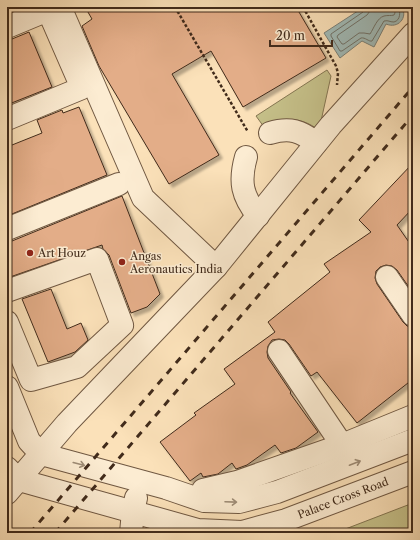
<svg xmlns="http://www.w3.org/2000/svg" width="420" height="540" font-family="'Libre Caslon Text',serif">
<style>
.green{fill:#c6c18a;stroke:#847652}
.water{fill:#a1bbb8;stroke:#7b8179}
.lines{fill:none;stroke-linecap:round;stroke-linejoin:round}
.shore{stroke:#71736a;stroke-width:1}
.building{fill:#e3ad88;stroke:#412b1b;filter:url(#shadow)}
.minor-casing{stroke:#705842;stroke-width:24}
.path{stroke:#412b1b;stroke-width:2.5;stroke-dasharray:3 2;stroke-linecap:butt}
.minor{stroke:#fcecd2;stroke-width:22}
.rail{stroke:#412b1b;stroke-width:3;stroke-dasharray:7 7;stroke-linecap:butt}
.oneway{stroke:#9e8c76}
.poi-dot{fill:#8f2418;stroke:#fcecd2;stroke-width:1.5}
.labels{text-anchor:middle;stroke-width:3;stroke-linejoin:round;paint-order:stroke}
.poi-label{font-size:11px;fill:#412b1b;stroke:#fcecd2;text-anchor:start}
.street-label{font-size:11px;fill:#412b1b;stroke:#fcecd2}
</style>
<defs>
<filter id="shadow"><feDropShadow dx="3.5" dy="3.5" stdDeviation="1" flood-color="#0004"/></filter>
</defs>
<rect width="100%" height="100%" fill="#fbe1b9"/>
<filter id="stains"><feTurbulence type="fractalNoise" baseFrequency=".005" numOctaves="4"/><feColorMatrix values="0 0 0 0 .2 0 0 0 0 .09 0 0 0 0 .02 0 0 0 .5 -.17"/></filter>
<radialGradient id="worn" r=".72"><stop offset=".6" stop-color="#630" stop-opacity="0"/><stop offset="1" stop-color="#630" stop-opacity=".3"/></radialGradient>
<g class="green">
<path d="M327,70l4,6 -12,54c-22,-15 -31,-11 -55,-3l-8,-11z"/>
<polygon points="413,503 413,533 335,533"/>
</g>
<path class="water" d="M364,7h38c6,11 -4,22 -16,17l-12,23 -12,-6 -22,17 -16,-25z"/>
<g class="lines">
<g class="shore">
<path d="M365,7v3l-2,2 -32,22v2l9,15h2l19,-13c4,-1 8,4 11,3l12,-20c5,-1 5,1 10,1 7,-2 6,-10 5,-15"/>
<path d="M370,7v4l-3,4 -29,20 -1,2 5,7h2l15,-11h5l6,1c4,-6 7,-16 14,-18 4,-1 7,0 10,-1l1,-2 -1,-6"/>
</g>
</g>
<g class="building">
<polygon points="85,7 296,7 326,58 243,107 211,51 172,74 219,155 169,184 99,66 82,26 92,19"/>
<polygon points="29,32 52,87 9,104 7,98 7,39 12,39"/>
<polygon points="79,107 107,175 7,216 7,147 42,133 37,120 62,110 63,113"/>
<polygon points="413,163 413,208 397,225 413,248 413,293 397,270 392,266 386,265 380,267 376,271 375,278 377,284 403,322 407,326 413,327 413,379 357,423 317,372 311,376 289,344 285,340 279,339 272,340 268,346 267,352 268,358 291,392 290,393 318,432 296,448 281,453 275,445 247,465 236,469 232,463 218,474 203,477 201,473 190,481 160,442 196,415 194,413 235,384 224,369 275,332 268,322 330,272 324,264 371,232 359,220"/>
<polygon points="122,196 160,294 147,307 131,313 109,255 103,249 102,245 10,277 7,270 7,241 12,241"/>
<polygon points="51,289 67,329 81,323 88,340 75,352 48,362 22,299"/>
</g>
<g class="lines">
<g class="minor-casing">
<g id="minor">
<polyline points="60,7 143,198 216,267"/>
<polyline points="7,27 48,10 82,88 7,119"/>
<path d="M270,133c20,-6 31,-2 46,10"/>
<path d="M246,157c-7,25 -4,39 12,59"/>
<polyline points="7,229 119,184"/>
<polyline points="387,277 413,315"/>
<polyline points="7,291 97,259 122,325 77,367 31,380 7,322"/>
<polyline points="279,351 342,445"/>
<polyline points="7,387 29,441 41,454"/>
<polyline points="41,454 166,488 204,501 239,502 277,492 413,440"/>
<polyline points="7,468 19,480 198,530 242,532 286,520 413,472"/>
<polyline points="203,490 237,482 342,445 413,416"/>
<polyline points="7,493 67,423 216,267 331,125 413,34"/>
<polyline points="131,533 133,511 136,498"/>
</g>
</g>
<g class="path">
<polyline points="175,7 248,132"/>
<polyline points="303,7 336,66 338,73 337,85"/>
</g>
<use href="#minor" class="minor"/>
<g class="rail">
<polyline points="30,533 413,87"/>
<polyline points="55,533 413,115"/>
</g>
</g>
<defs><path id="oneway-shaft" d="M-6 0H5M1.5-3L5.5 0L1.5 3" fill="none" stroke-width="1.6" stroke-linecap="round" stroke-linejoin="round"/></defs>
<g class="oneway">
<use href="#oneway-shaft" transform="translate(355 463) rotate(-21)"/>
<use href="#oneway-shaft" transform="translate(79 464) rotate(15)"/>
<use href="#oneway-shaft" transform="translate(231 502) rotate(2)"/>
</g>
<g class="poi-dot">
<circle cx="30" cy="253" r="4"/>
<circle cx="122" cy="262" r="4"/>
</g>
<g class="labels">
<g class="poi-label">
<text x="38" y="257">Art Houz</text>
<text x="130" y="260">Angas<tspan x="130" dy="13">Aeronautics India</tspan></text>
</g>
<g class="street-label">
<text transform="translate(343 498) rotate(-21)" y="4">Palace Cross Road</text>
</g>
</g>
<rect width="420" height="540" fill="none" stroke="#fbe1b9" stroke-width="24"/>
<rect x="8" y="8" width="404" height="524" fill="none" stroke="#412b1b" stroke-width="2"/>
<rect x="12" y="12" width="396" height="516" fill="none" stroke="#412b1b"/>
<path d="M270 40v6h62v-6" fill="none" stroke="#412b1b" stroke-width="2"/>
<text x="276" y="40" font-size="12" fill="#412b1b" stroke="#fcecd2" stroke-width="3" paint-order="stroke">20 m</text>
<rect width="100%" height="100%" filter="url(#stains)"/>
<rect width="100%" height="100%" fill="url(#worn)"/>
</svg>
